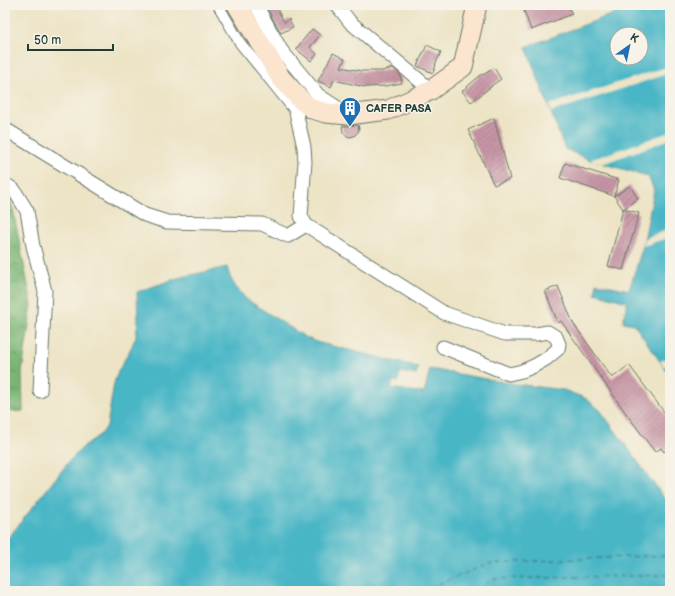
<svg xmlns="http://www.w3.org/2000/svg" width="675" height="596" font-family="'Balsamiq Sans',sans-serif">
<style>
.forest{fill:url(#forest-crowns);stroke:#4c7954}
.water{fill:#49b6c6;stroke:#347a7d;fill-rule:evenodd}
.pier{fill:#ede4c6}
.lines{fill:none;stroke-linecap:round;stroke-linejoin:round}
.ferry{stroke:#2a5b58;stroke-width:1;stroke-dasharray:5 4;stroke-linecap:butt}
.building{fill:url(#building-hatch)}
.pedestrian-casing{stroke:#677767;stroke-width:12}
.minor-casing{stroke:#677767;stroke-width:15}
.secondary-casing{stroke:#677767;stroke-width:21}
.pedestrian{stroke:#fff;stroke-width:10}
.minor{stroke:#fff;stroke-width:13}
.secondary{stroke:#fbe5cf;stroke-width:19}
.labels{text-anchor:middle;stroke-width:3;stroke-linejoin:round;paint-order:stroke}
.poi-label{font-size:11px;font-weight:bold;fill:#1f3d34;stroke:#f7f3e8;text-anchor:start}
</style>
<defs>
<pattern id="forest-crowns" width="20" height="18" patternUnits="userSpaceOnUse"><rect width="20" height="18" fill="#7ab574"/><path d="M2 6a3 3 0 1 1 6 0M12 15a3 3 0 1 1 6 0" fill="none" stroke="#639460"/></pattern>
<pattern id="building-hatch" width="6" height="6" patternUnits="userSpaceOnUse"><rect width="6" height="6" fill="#c795a6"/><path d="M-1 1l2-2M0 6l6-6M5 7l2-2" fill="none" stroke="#a17b88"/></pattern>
</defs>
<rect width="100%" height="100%" fill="#f7f3e8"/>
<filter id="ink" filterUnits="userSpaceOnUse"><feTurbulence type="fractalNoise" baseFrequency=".025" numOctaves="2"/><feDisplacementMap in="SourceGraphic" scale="8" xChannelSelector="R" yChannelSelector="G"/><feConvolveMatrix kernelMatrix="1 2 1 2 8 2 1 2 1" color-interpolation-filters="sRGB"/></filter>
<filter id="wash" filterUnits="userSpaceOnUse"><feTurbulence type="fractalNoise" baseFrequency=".012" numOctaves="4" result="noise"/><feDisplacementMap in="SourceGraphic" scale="16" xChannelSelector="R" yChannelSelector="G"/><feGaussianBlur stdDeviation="0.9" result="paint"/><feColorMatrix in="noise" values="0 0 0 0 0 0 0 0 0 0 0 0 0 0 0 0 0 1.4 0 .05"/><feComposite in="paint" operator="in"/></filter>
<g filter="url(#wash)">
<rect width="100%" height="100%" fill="#ede4c6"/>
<polygon class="forest" points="5,197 11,200 32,305 22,371 23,411 5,412"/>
<g class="water">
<path d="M620,5h50v371l-36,-52 -11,-2 4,-20 -32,-9 2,-10 32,7 14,-44 11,-56 -6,-14 -58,-16 -25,-11 -39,-102 95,-36zM617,34h24v24h-24z"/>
<polygon points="227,267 230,277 235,286 246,299 305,337 316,342 418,367 416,375 400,372 398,382 393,381 391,388 424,393 430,369 515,384 564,390 585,398 600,410 662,495 670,504 670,591 5,591 5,542 71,459 84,446 101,434 107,426 114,383 118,372 132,346 136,336 138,321 137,292 178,278"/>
</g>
<g class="pier">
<polygon points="670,66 670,73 551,112 549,105"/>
<polygon points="670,132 670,139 602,164 590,160"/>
<polygon points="670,229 670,237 643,246 645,238"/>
<polygon points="670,358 670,365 664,367 660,361"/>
</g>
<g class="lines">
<g class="ferry">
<polyline points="422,591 490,563 670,555"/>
<polyline points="480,591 491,579 670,575"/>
</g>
</g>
<g id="blocks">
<g class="building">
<polygon points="265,5 275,5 284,22 289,19 293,27 281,33"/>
<polygon points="522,5 568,5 572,14 531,30"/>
<polygon points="312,29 320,35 310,47 317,54 311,61 296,49"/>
<polygon points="427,45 441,52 435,65 436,65 433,73 417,66"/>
<polygon points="333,53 345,59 341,67 361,71 382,71 393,68 400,74 402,83 385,86 365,87 334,80 331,87 318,81"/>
<polygon points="494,68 501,79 491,86 492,86 471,102 462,91 482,74 483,75"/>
<polygon points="494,118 510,179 494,185 468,130"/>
<polygon points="358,125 359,130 358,132 354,136 349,137 344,134 343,132 342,126 349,126"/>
<polygon points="565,163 619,180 614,196 560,178"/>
<polygon points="630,186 638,199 623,209 614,196"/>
<polygon points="623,209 639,213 623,270 608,266"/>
<polygon points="558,286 573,323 612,378 629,365 670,420 670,447 664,452 661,448 655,452 625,412 561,321 558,323 545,291"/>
</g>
</g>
</g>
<g filter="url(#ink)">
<use href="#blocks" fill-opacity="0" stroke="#677767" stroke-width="1"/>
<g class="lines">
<g class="pedestrian-casing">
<polyline id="pedestrian" points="218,5 240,43 296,112"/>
</g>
<g class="minor-casing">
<g id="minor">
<polyline points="256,5 281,50 318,95 347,114"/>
<polyline points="337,5 350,22 431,90"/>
<polyline points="296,112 304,147 305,162 301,216 306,225 444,313 505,334 536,334 548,332 556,337 559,344 558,349 546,359 534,366 522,371 509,374 443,347"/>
<polyline points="5,129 145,215 167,222 262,224 288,236 306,225"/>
<polyline points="5,184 14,190 27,211 33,246 45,291 40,391"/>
</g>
</g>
<g class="secondary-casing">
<polyline id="secondary" points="237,5 281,78 301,100 312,109 326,113 348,115 388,110 413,99 431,90 463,67 477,5"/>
</g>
<use href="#pedestrian" class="pedestrian"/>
<use href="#minor" class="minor"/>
<use href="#secondary" class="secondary"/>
</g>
</g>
<defs>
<g id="building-pin" transform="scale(1.15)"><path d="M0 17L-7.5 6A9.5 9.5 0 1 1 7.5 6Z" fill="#1f6fb2" stroke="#f7f3e8"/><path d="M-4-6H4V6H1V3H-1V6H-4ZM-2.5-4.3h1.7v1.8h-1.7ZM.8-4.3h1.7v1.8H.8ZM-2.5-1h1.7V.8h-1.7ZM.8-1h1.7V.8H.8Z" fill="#fff"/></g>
</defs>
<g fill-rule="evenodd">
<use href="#building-pin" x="350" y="108"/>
</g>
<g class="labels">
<g class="poi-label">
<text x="366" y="112">CAFER PASA</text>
</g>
</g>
<rect width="675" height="596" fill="none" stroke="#f7f3e8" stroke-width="20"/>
<g transform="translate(629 46) rotate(33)"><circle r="19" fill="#f7f3e8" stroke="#a1aaa0"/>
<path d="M0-3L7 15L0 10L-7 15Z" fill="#1f6fb2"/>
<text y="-6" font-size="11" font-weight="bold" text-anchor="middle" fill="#1f3d34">K</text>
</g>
<path d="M28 44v6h85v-6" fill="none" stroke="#1f3d34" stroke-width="2"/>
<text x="34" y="44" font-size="12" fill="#1f3d34" stroke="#f7f3e8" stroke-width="3" paint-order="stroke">50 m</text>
</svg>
